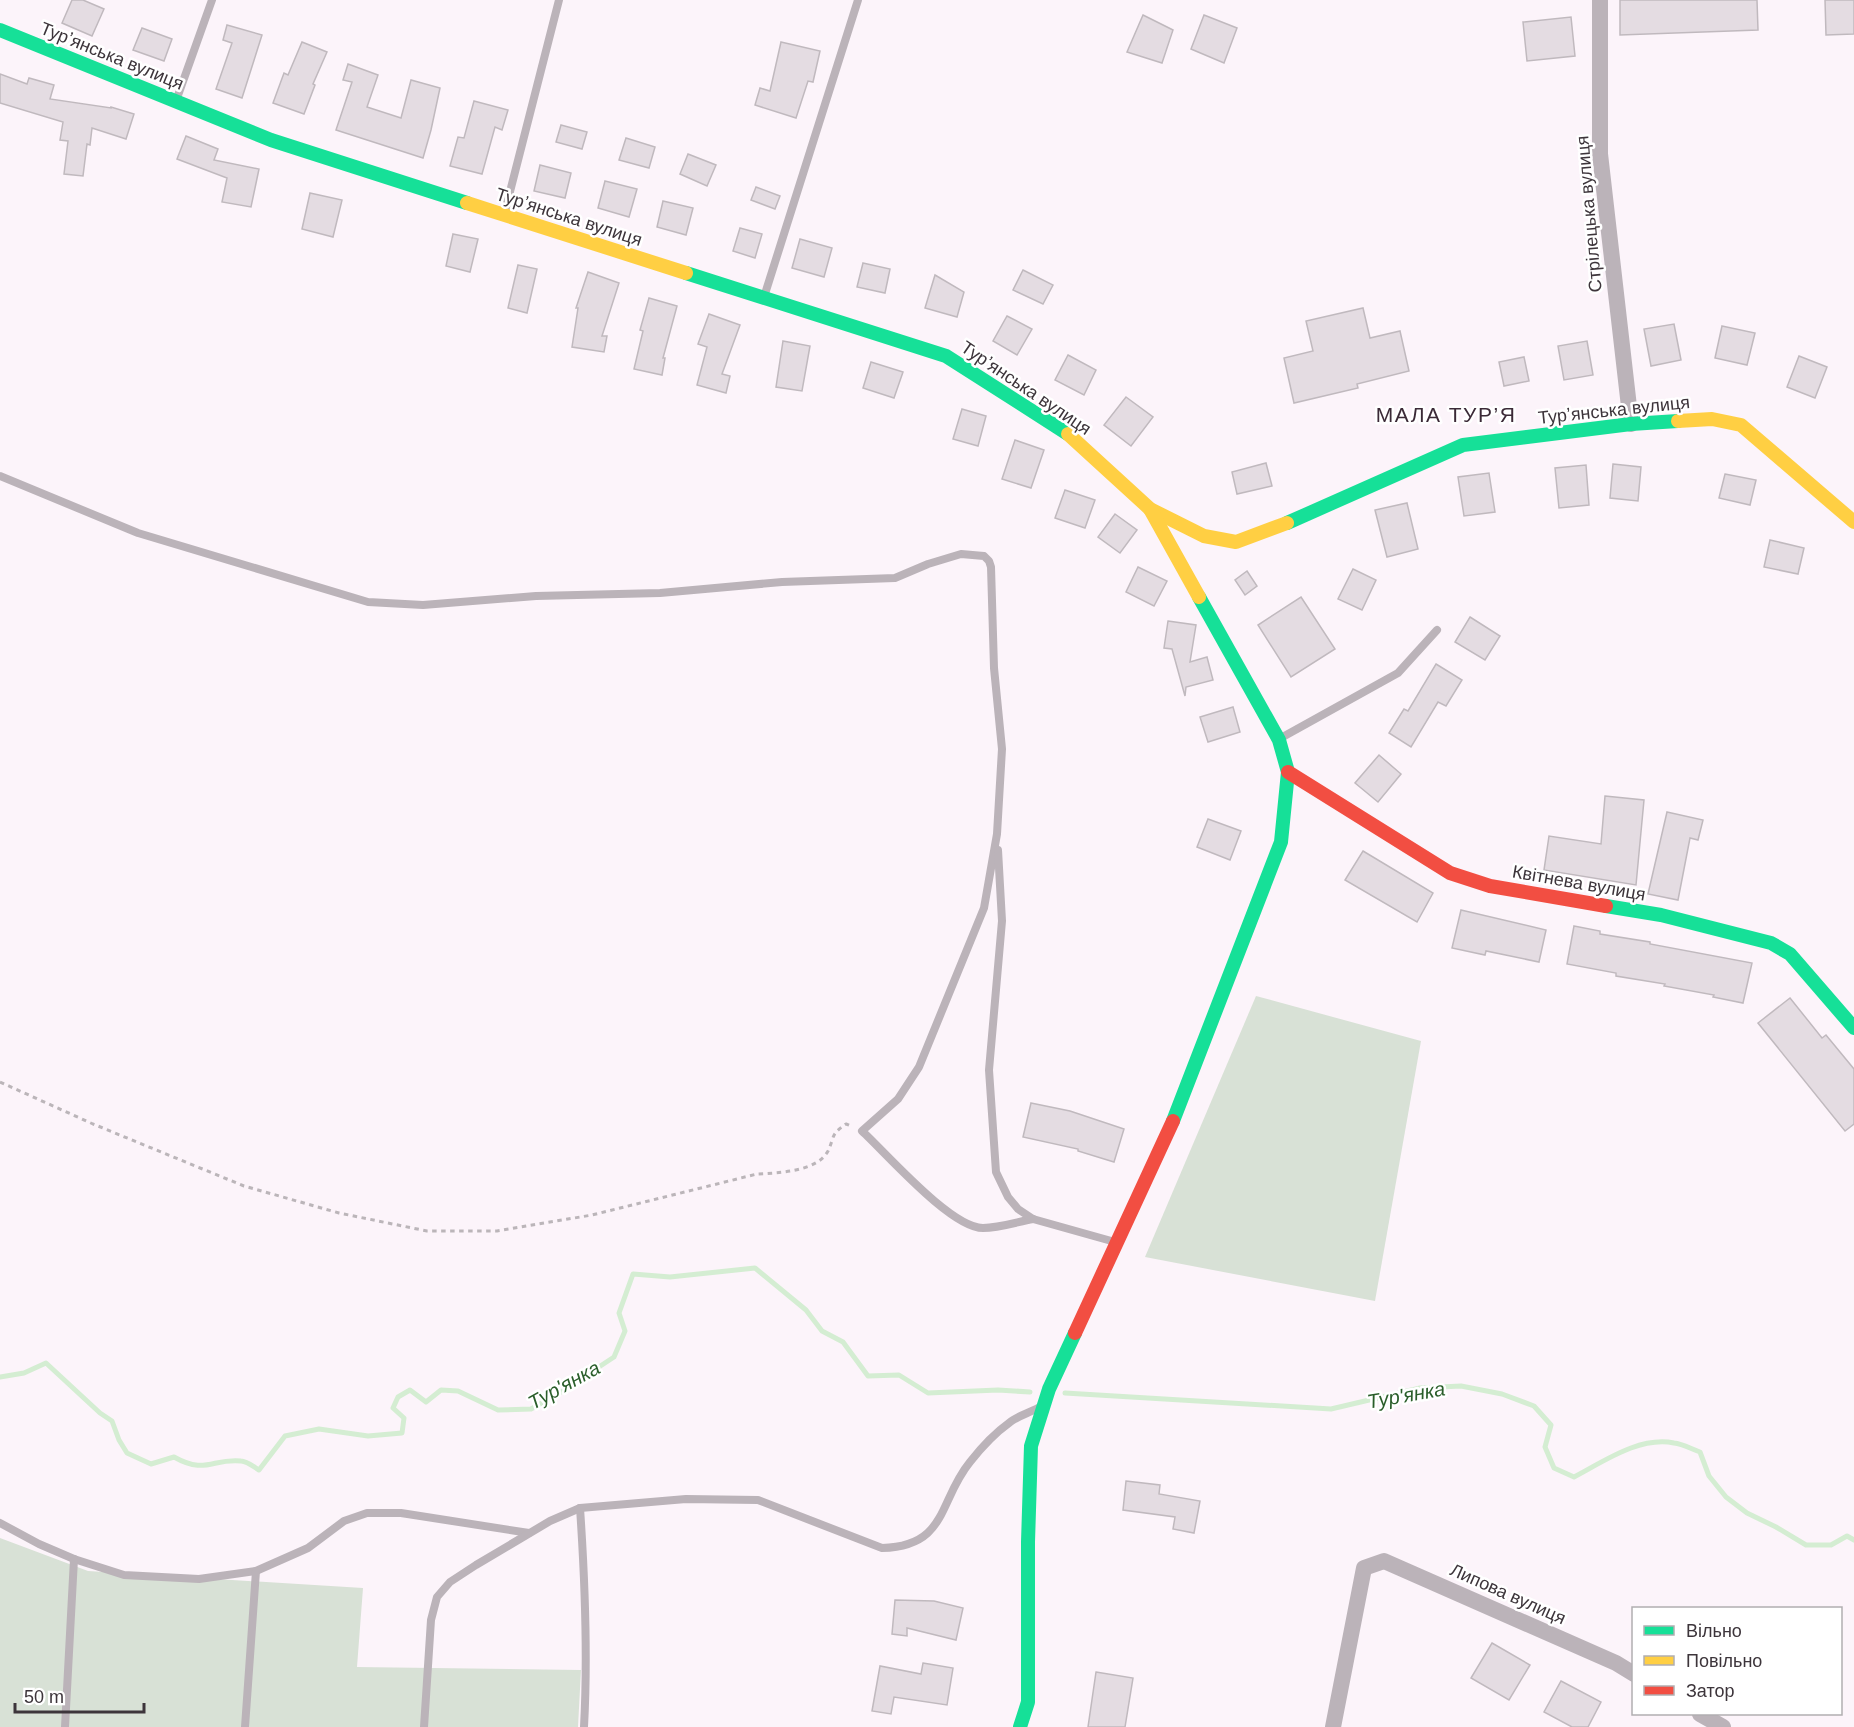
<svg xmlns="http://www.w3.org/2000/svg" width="1854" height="1727" font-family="Arial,sans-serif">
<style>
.green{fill:#d8e1d6}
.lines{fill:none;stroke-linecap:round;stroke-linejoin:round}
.stream{stroke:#d4edd2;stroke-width:5}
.building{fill:#e4dce2;stroke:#c0b9be;stroke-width:1.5}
.path{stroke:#bbb5b9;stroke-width:3;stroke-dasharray:4.5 4.5;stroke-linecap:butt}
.lane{stroke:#bbb3b9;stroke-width:8}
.street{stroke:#bbb3b9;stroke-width:16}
.fast{stroke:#16e098;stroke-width:14}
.slow{stroke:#ffcf43;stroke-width:14}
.jam{stroke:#f24e42;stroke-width:14}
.labels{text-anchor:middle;stroke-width:5;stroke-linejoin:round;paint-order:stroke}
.street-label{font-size:18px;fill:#3d353b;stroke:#fff}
.water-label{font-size:20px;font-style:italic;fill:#2a5e2a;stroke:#fff}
.quarter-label{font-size:21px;letter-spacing:1.5px;fill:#3b2a37;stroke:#fff}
</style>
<rect width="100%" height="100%" fill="#fcf4fa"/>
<g class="green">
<polygon points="1256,996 1421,1041 1375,1301 1145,1257"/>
<polygon points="0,1538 88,1571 363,1588 357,1667 581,1670 578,1727 0,1727"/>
</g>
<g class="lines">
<g class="stream">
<path d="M0,1377l24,-4 22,-10 54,50 12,8 7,19 8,13 24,11 23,-7c32,18 38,1 67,4 6,0 13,6 18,9l26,-34 34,-7 49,7 34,-3 2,-15 -11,-10 5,-11 12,-7 16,12 15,-12 17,1 40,19 33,-1 24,-13 59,-39 11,-26 -6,-18 14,-39 37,3 85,-9 51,42 16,21 21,11 25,34 31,-1 29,18 70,-3 32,2"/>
<path d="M1065,1393l266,16 89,-21 41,-2 41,8 32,12 17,19 -6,22 9,21 20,9c29,-15 65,-41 100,-34 9,1 17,6 26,9l9,24 17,21 21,16 29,14 30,18h25l16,-9 7,4"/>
</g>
</g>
<g class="building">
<polygon points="72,0 83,0 104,9 92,36 62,23"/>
<polygon points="1620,0 1757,0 1758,30 1620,35"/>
<polygon points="1825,0 1854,0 1854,34 1826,35"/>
<polygon points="1143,15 1173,30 1162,63 1127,52"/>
<polygon points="1204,15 1237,28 1224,63 1191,49"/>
<polygon points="1571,17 1575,56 1527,61 1523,22"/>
<polygon points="227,25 262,35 242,98 216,89 232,43 223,40"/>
<polygon points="142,28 172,39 164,61 133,50"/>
<polygon points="302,42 327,52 313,84 315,85 304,114 273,103 284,73 288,75"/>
<polygon points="781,42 820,51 813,82 808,81 796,118 755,105 760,88 770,91"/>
<polygon points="348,64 378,75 367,107 401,118 411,80 440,88 431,130 423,158 336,130 352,82 343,80"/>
<polygon points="0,74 27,84 29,78 54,85 50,99 111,108 111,107 134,114 126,139 92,128 90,145 87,144 83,176 64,174 68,141 60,140 63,122 0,103"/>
<polygon points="474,101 508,110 502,130 495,127 482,174 450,166 458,137 464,138"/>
<polygon points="561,125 587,132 582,149 556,142"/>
<polygon points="186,136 218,149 214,160 259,169 251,207 222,202 227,178 177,159"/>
<polygon points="626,138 655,147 649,168 619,160"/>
<polygon points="688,154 716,165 707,186 680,174"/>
<polygon points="540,165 571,173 565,198 534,191"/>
<polygon points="605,181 637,189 629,217 598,208"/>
<polygon points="756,187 780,196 775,209 751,200"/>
<polygon points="310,193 342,200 333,237 302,229"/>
<polygon points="663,201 693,208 686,235 657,227"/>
<polygon points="740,228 762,234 755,258 733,251"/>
<polygon points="453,234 478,239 470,272 446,266"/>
<polygon points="800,239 832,248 824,277 792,268"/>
<polygon points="863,263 890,269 885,293 857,287"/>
<polygon points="518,265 537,269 527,313 508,308"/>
<polygon points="1023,270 1053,285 1043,304 1013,290"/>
<polygon points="588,272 619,283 602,336 607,336 604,352 572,347 578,308 576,308"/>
<polygon points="935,275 964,292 957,317 925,308"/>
<polygon points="649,298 677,306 663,358 665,358 662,375 634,369 643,331 640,330"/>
<polygon points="1363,308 1370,338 1400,331 1409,371 1357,384 1358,388 1294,403 1284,358 1313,351 1306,321"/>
<polygon points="709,314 740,325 722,374 730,376 726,393 697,385 707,347 698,344"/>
<polygon points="1007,316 1032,329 1017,355 993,341"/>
<polygon points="1674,324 1681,360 1651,366 1644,329"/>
<polygon points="1722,326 1755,333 1747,365 1715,358"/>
<polygon points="783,341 810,346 802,391 776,387"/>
<polygon points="1587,341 1593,375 1564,380 1558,346"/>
<polygon points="1068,355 1096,370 1084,395 1055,380"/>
<polygon points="1799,356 1827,367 1815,398 1787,387"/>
<polygon points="1524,357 1529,381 1504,386 1499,362"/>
<polygon points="871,362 903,372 894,398 863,388"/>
<polygon points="1126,397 1153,417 1131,446 1104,425"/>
<polygon points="962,409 986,416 978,446 953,439"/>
<polygon points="1015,440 1044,450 1031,488 1002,479"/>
<polygon points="1266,463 1272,486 1237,494 1232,472"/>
<polygon points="1613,464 1641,467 1638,501 1610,498"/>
<polygon points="1586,465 1589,505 1559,508 1555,468"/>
<polygon points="1489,473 1495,512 1464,516 1458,477"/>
<polygon points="1725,474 1756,480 1750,505 1719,498"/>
<polygon points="1065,490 1095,500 1085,528 1055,518"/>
<polygon points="1407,503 1418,549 1387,557 1375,510"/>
<polygon points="1115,514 1137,530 1120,553 1098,537"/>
<polygon points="1770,540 1804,548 1798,574 1764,567"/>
<polygon points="1138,567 1167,581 1154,606 1126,592"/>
<polygon points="1353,569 1376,580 1362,610 1338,599"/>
<polygon points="1247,571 1257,586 1245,595 1235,580"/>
<polygon points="1301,597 1335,649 1291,677 1258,625"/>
<polygon points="1470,617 1500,636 1485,660 1455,642"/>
<polygon points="1168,621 1196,625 1190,662 1207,657 1213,680 1186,687 1185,696 1172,649 1164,648"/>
<polygon points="1436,664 1462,680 1446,706 1438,702 1411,747 1389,733 1404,709 1408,711"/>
<polygon points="1233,707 1240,732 1208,742 1200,717"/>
<polygon points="1379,755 1401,774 1378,802 1355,783"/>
<polygon points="1605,796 1644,800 1636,885 1544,870 1549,836 1601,844"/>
<polygon points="1667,812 1703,820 1698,840 1690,838 1678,900 1648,894"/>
<polygon points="1208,819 1241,831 1230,860 1197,847"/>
<polygon points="1363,851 1433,893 1417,922 1345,880"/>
<polygon points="1461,910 1546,930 1539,962 1486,951 1485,955 1452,948"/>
<polygon points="1574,926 1600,931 1600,934 1650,942 1650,944 1752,963 1743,1003 1713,997 1714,995 1664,986 1665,984 1616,976 1616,973 1567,964"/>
<polygon points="1790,998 1822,1038 1826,1035 1854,1069 1854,1124 1845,1131 1758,1023"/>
<polygon points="1031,1103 1070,1111 1124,1129 1114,1162 1078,1151 1078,1149 1023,1137"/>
<polygon points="1126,1481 1160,1485 1159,1494 1200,1501 1194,1533 1173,1529 1175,1517 1123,1510"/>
<polygon points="895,1600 934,1601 963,1608 956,1640 907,1628 907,1636 892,1634"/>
<polygon points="1492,1643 1530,1665 1509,1700 1471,1678"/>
<polygon points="923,1663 953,1668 947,1705 894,1697 891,1714 872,1711 880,1666 921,1674"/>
<polygon points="1096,1672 1133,1678 1125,1727 1088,1727"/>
<polygon points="1561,1681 1601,1702 1588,1727 1572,1727 1544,1712"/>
</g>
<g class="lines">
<path class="path" d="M0,1082l93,42 151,62 95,27 88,18h70l95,-16 165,-41c20,-1 60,-2 71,-23 7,-15 2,-16 18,-27l5,2"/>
<g class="lane">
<polyline points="176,101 212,0"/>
<polyline points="504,215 559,0"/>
<polyline points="764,297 858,0"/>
<path d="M0,476l138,57 230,69 55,3 113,-9 124,-3 122,-11 113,-4 33,-14 33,-10 23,2 5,5 2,6 3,101 8,81 -5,85 -13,74 -65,159 -21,32 -36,32c25,23 89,97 121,97 16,0 34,-6 50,-9"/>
<polyline points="1279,739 1398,673 1437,630"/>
<polyline points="998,850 1002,921 989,1070 996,1172 1008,1197 1018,1209 1033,1219 1115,1242"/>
<path d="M580,1508c5,73 8,146 4,219"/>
<polyline points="0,1523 39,1544 74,1559 124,1575 199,1579 256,1571 308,1548 344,1521 367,1513 401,1513 529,1533"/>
<polyline points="65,1727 74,1559"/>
<polyline points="245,1727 256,1571"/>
<path d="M424,1727l7,-107 6,-23 13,-15 26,-17 74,-44 30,-13 106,-9 72,1 124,48c66,-2 56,-47 88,-86 11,-14 25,-29 39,-39 8,-7 20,-10 29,-15"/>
</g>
<g class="street">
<polyline points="1600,0 1600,154 1631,424"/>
<polyline points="1700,1714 1723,1727"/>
<polyline points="1333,1727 1364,1568 1384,1561 1616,1663 1634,1674"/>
</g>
<g class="fast">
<polyline points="0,30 271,140 467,203"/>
<polyline points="686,273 946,356 1068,434"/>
<polyline points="1287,523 1463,445 1631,424 1678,421"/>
<polyline points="1606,906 1661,915 1771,943 1790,954 1854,1028"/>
<polyline points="1173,1121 1281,842 1288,772 1279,740 1199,597"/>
<polyline points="1020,1727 1028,1702 1028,1542 1031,1446 1049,1389 1075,1333"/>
</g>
<g class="slow">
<polyline points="467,203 686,273"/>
<polyline points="1678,421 1712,419 1741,425 1854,522"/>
<polyline points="1068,434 1150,509 1204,536 1236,542 1287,523"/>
<polyline points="1150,509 1199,597"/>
</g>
<g class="jam">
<polyline points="1288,772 1450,873 1490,886 1606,906"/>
<polyline points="1075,1333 1173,1121"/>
</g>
</g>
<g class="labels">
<g class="street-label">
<text transform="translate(112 56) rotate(22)" y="6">Турʼянська вулиця</text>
<text transform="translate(1589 214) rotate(-95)" y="6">Стрілецька вулиця</text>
<text transform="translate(569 217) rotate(18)" y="6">Турʼянська вулиця</text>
<text transform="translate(1026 388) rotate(34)" y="6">Турʼянська вулиця</text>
<text transform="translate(1614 410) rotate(-6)" y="6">Турʼянська вулиця</text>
<text transform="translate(1579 883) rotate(10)" y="6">Квітнева вулиця</text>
<text transform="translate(1508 1594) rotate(24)" y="6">Липова вулиця</text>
</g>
<g class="water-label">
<text transform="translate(564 1385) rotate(-29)" y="7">Тур'янка</text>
<text transform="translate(1406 1395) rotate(-10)" y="7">Тур'янка</text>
</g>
<g class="quarter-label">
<text x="1446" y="422">МАЛА ТУР’Я</text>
</g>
</g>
<rect x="1632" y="1607" width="210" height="108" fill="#ffffff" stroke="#b1aeb1" stroke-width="1.5"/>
<rect x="1644" y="1626" width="30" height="9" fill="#16e098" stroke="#b1aeb1" stroke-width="1.5"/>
<text x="1686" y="1637" font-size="18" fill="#3d353b">Вільно</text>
<rect x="1644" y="1656" width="30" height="9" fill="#ffcf43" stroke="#b1aeb1" stroke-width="1.5"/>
<text x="1686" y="1667" font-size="18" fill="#3d353b">Повільно</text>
<rect x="1644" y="1686" width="30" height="9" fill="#f24e42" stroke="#b1aeb1" stroke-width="1.5"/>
<text x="1686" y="1697" font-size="18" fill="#3d353b">Затор</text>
<path d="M15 1703v9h129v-9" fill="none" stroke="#3d353b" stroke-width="3"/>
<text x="24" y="1703" font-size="18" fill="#3d353b" stroke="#ffffff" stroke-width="4.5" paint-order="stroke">50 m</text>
</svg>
